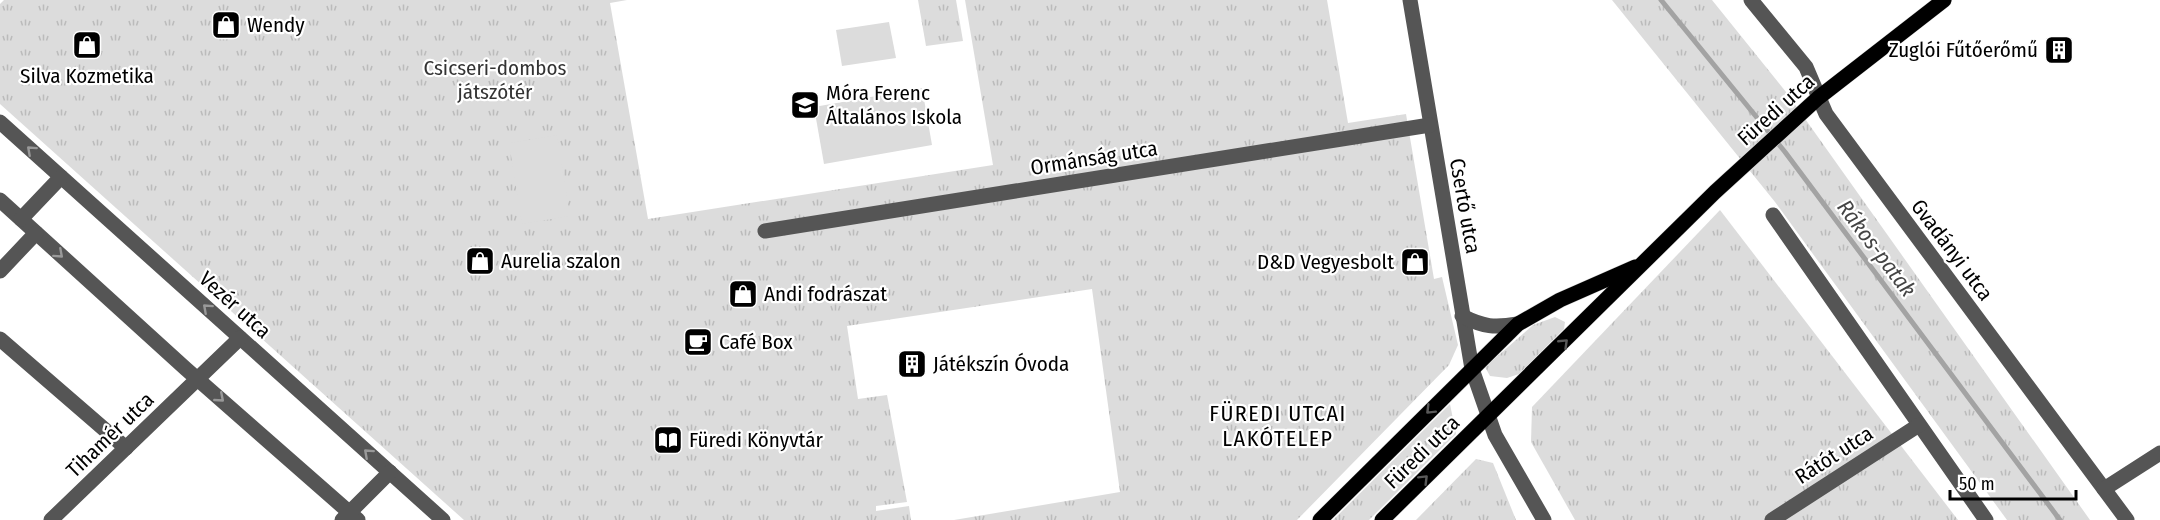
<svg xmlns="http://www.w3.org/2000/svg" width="2160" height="520" font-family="'Fira Sans Condensed',sans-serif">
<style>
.grass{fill:url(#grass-tufts)}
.pitch{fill:#dcdcdc}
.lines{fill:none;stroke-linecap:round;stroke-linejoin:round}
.stream{stroke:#a3a3a3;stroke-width:5}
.major-casing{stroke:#dbdbdb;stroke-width:16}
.minor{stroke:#555;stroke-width:15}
.major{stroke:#000;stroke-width:15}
.oneway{stroke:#999}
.oneway2{stroke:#595959}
.labels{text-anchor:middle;stroke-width:4.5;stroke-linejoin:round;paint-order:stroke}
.poi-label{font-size:21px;fill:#000;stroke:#fff;text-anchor:start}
.park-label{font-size:21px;fill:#333;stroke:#fff}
.street-label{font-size:21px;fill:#000;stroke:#fff}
.water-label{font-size:22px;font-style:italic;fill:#444;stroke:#fff}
.neighbourhood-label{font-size:22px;letter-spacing:1.5px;fill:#000;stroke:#fff}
</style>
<defs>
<pattern id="grass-tufts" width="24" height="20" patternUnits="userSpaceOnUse" patternTransform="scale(1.5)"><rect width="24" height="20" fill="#dcdcdc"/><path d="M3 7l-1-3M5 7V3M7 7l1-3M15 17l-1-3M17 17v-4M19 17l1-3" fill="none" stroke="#bbb"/></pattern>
</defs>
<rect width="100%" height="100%" fill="#fff"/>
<g class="grass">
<polygon points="4,0 627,0 610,3 648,219 993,165 965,0 1327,0 1348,123 1406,114 1434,279 1442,277 1458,345 1449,365 1297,520 954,520 1120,492 1092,289 847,326 858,399 887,395 907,502 876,506 876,511 909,506 911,520 464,520 0,104 0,4"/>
<polygon points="918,0 956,0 963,41 926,46"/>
<polygon points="1612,0 1712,0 1786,92 2090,520 2007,520 1775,202"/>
<polygon points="1720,210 1958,520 1575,520 1531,442 1532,407"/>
<polygon points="1555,317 1565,322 1564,329 1519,374 1507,378 1490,376 1485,367 1533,325"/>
<polygon points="1450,404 1456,434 1369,520 1333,520"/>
<polygon points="1476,459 1493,463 1516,520 1416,520"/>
</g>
<g class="pitch">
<polygon points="889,22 896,58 842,66 836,30"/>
<polygon points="922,88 932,145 824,164 814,107"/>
<polygon points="557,135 570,216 522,224 509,143"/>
</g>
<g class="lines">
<polyline class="stream" points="1661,0 1785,152 2060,520"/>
<g class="major-casing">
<g id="major">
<polyline points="1320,520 1518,324 1560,300 1635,267"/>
<polyline points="1382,520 1715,192 1818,98 1944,0"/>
</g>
</g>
<g class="minor">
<polyline points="1410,0 1472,369 1495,435 1544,520"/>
<polyline points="1751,0 1806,67 1826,114 2127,520"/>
<polyline points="0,122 443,520"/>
<polyline points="0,200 186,369 358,520"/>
<polyline points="1773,215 1986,520"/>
<polyline points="21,219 61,177"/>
<polyline points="765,231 1430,125"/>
<polyline points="0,271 36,233"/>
<path d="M1462,316c22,11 32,12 56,8"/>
<polyline points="0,339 126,448"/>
<polyline points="2104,489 2160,453"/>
<polyline points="51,520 240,338"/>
<polyline points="342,520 390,472"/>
<polyline points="1772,520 1919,425"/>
</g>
<use href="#major" class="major"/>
</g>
<defs><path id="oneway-chevron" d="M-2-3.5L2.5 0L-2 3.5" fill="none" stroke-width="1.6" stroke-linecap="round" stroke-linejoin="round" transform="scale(1.5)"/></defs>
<g class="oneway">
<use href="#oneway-chevron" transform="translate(31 150) rotate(-138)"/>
<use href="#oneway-chevron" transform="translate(59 254) rotate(42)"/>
<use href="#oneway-chevron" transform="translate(207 308) rotate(-138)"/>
<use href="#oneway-chevron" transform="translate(220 398) rotate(41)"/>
<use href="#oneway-chevron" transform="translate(368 453) rotate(-138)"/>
</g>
<g class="oneway2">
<use href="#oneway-chevron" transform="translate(1564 343) rotate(-44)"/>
<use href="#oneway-chevron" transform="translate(1430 410) rotate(135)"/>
<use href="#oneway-chevron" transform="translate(1424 479) rotate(-45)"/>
</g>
<defs>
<g id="shop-square" transform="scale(1.5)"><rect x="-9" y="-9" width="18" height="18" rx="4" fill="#000" stroke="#fff"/><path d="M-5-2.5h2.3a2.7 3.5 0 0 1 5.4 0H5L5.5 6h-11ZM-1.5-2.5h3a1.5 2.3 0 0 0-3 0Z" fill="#fff"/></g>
<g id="building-square" transform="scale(1.5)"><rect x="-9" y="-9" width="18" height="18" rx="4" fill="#000" stroke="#fff"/><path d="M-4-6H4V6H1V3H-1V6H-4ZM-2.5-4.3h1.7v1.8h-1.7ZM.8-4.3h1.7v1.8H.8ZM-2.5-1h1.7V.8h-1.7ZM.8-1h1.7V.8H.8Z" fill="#fff"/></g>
<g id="school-square" transform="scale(1.5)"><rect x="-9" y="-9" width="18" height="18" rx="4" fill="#000" stroke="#fff"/><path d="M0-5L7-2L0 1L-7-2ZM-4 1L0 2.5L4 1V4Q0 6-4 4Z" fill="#fff"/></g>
<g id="cafe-square" transform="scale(1.5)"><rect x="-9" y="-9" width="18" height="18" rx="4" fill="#000" stroke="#fff"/><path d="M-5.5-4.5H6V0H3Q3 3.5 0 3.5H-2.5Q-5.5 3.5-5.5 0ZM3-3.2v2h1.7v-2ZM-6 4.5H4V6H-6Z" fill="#fff"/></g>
<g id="library-square" transform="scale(1.5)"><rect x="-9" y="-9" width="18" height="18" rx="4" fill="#000" stroke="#fff"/><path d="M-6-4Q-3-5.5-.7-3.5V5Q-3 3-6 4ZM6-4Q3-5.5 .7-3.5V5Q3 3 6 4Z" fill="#fff"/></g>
</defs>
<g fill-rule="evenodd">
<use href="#shop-square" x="226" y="25"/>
<use href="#shop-square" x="87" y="45"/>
<use href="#building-square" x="2059" y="50"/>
<use href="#school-square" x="805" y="105"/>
<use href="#shop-square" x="480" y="261"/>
<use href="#shop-square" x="1415" y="262"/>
<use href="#shop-square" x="743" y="294"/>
<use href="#cafe-square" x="698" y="342"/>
<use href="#building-square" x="912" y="364"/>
<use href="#library-square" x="668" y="440"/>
</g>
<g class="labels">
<g class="poi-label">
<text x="247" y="32">Wendy</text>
<text x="2038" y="57" text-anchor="end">Zuglói Fűtőerőmű</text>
<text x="87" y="83" text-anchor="middle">Silva Kozmetika</text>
<text x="826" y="100">Móra Ferenc<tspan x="826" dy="24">Általános Iskola</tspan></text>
<text x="501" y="268">Aurelia szalon</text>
<text x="1394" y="269" text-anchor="end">D&amp;D Vegyesbolt</text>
<text x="764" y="301">Andi fodrászat</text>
<text x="719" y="349">Café Box</text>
<text x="933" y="371">Játékszín Óvoda</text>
<text x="689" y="447">Füredi Könyvtár</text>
</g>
<g class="park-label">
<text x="495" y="75">Csicseri-dombos<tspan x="495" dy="24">játszótér</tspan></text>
</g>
<g class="street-label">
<text transform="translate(1776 110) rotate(-42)" y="7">Füredi utca</text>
<text transform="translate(1094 158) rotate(-9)" y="7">Ormánság utca</text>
<text transform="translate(1465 206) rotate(80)" y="7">Csertő utca</text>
<text transform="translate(1952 250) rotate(53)" y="7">Gvadányi utca</text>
<text transform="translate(235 305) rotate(42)" y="7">Vezér utca</text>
<text transform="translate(110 435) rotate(-44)" y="7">Tihamér utca</text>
<text transform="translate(1422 452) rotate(-44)" y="7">Füredi utca</text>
<text transform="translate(1834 455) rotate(-33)" y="7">Rátót utca</text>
</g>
<g class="water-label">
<text transform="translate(1877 248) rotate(53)" y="8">Rákos-patak</text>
</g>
<g class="neighbourhood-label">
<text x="1278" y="421">FÜREDI UTCAI<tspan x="1278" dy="25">LAKÓTELEP</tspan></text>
</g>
</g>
<path d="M1950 490v9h126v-9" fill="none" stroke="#000000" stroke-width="3"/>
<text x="1959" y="490" font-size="18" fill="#000000" stroke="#ffffff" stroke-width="4.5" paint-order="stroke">50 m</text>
</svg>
